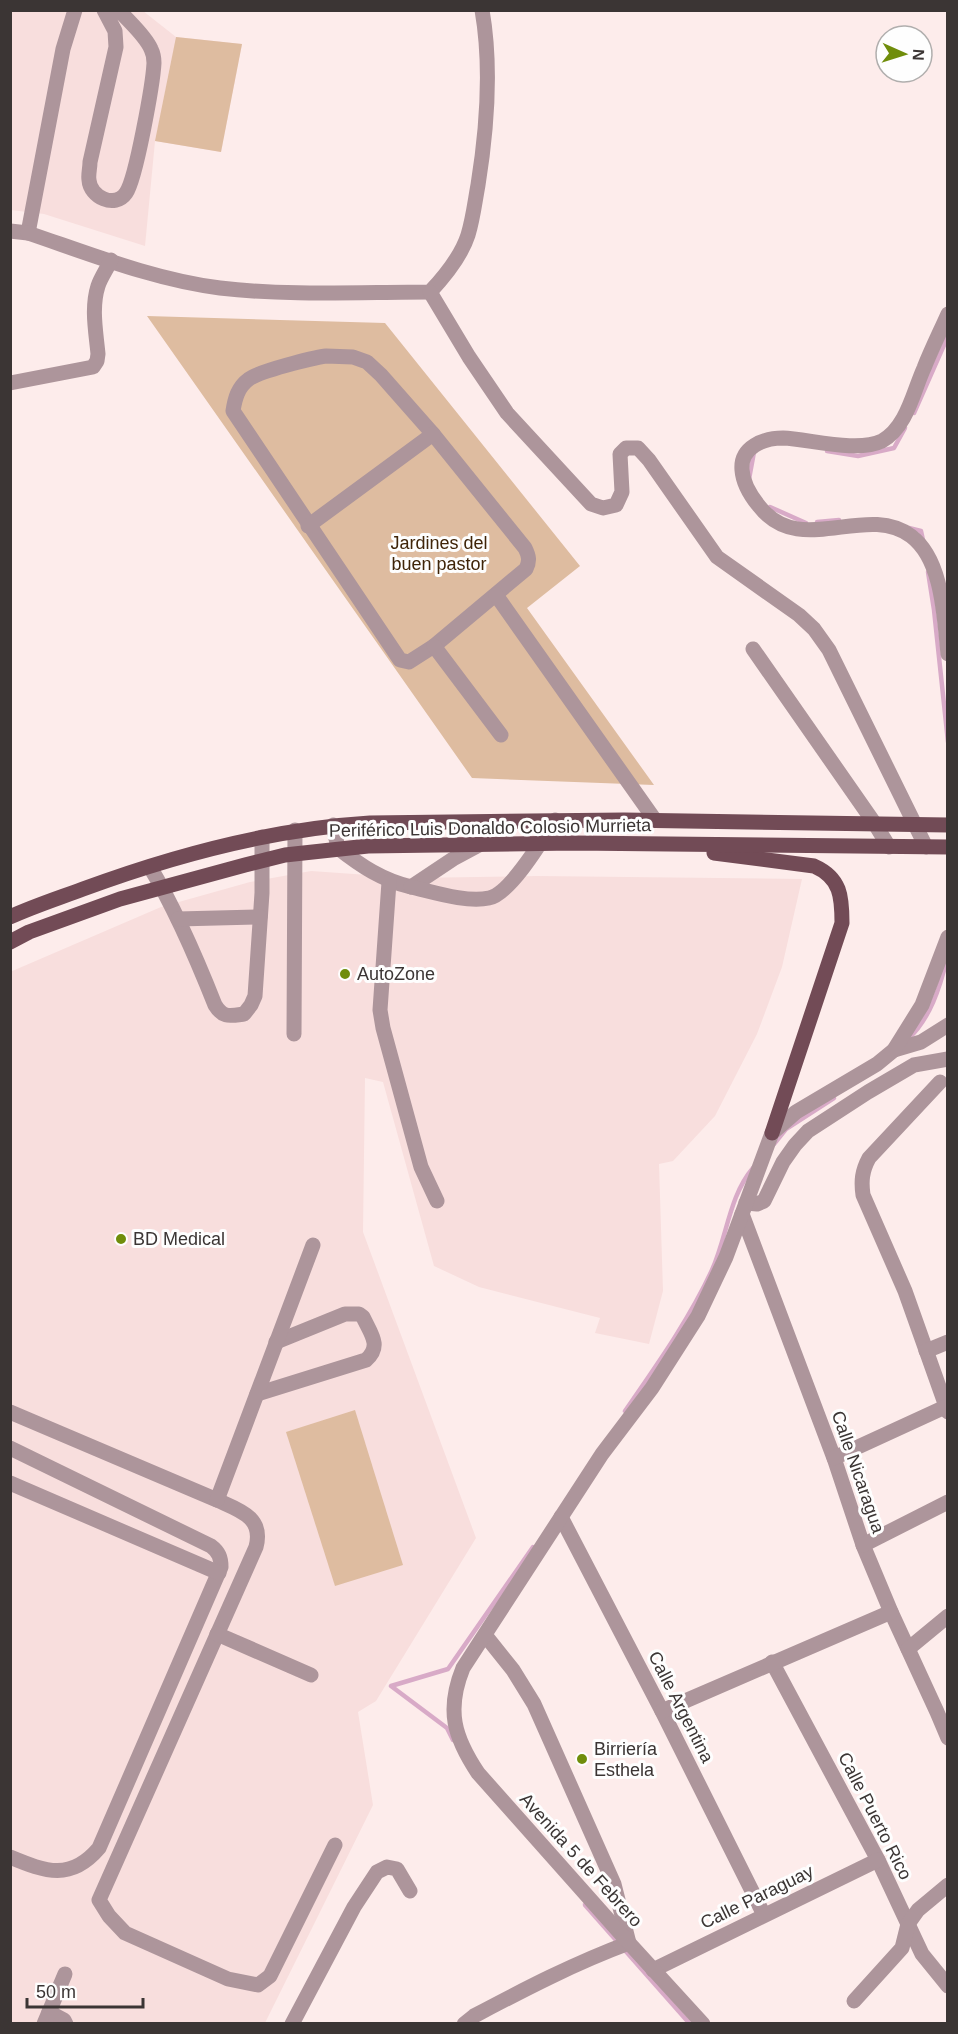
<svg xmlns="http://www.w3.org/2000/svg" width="958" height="2034" font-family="Arial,sans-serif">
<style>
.built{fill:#f8dedd}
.green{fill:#debca0}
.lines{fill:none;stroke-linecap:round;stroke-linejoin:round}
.stream{stroke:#d8aac7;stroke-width:4.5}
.minor{stroke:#ad959b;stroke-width:15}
.major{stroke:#724b56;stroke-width:15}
.poi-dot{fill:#708d0b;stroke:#fefefe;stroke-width:2}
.labels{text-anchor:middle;stroke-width:6;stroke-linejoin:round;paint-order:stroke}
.park-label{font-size:18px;fill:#3f2408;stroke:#fefefe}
.street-label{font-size:18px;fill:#3b3534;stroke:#fefefe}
.poi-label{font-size:18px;fill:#3b3534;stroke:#fefefe;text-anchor:start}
</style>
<rect width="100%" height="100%" fill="#fdeceb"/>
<g class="built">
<polygon points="11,11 143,11 176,37 242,44 221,152 155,141 145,246 44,214 11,210"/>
<polygon points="311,871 411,878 537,876 802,879 782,967 757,1034 715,1116 673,1161 659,1164 663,1291 649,1344 595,1333 600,1318 479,1287 434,1266 383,1082 365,1078 363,1232 476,1538 376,1701 358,1712 373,1805 265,2023 11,2023 10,972 161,907 250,882"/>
</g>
<g class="green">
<polygon points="176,37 242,44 221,152 155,141"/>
<polygon points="147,316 385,323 580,566 527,608 654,785 472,778"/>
<polygon points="355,1410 403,1565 335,1586 286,1432"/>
</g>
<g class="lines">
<g class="stream">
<polyline points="914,413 948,336"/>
<polyline points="827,451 858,456 894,448 905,428"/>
<polyline points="749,479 754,452"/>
<polyline points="770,507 806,523"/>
<polyline points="817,522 839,520"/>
<polyline points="909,528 921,531 923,540"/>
<polyline points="928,572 934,610 948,742"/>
<path d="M908,1039c22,-20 32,-52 39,-80"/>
<polyline points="774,1144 786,1129 834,1098"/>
<path d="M625,1411c31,-45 64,-91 87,-141 15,-33 17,-74 41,-102"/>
<polyline points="453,1740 447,1728 391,1686 448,1669 533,1547"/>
<polyline points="585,1905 690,2024"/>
</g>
<g class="minor">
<path d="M104,10l11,21 1,16 -26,115c0,6 -2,13 -1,18 1,17 26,29 37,13 10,-14 27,-110 28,-130 0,-4 -1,-10 -3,-14 -6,-14 -22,-27 -32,-39"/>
<polyline points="10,231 28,233 63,49 75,10"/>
<path d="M28,233c62,21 127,47 192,55 69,8 140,4 210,4 15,-16 31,-35 38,-57 5,-16 7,-34 10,-50 9,-56 14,-118 4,-175"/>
<polyline points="430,292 469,357 507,413 591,504 603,508 616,505 622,492 620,454 626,448 638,448 649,460 717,557 799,615 814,629 829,650 926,847"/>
<path d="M948,314c-8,18 -17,36 -24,54 -11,24 -17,59 -42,73 -25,12 -73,-2 -99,-3 -19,0 -43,9 -41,32 1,14 8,25 17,36 41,53 106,-4 152,30 32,24 33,82 37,118"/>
<path d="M326,356l27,1 14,5 14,13 52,59 92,114c4,8 5,13 1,21l-92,77 -25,16 -9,-2 -167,-249c2,-13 5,-24 16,-32 11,-8 63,-21 77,-23z"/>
<path d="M10,383l83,-16 4,-6 1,-7c-2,-22 -7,-46 0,-68 3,-9 9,-17 13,-26"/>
<polyline points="308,526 433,434"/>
<polyline points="496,595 655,820"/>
<polyline points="434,646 501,735"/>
<polyline points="753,649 875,824 889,847"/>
<path d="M333,825l5,23c23,18 44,32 73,39l42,-28 28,-15"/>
<path d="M150,867c26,43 46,90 65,138 8,13 14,11 29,9l7,-9 4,-9 7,-103v-56"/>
<polyline points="389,882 380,1010 383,1028 421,1167 437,1201"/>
<path d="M411,887c22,5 56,16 78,11 21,-4 54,-59 66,-78"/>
<polyline points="178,919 260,917"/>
<polyline points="294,1034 295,830"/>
<polyline points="894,1050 921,1042 948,1025"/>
<path d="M940,1082l-71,76c-7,13 -8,23 -6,37l42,96 43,121"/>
<polyline points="746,1203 757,1204 764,1201 783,1162 795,1145 808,1131 868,1092 914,1065 948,1059"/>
<polyline points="742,1214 834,1458 863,1545 891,1612 937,1712 948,1738"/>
<polyline points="926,1351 948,1342"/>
<path d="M257,1394l109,-34c16,-14 5,-26 -3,-43l-4,-3h-14l-69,28"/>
<path d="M10,1412l207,88c22,10 47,17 39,47l-157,353 10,16 16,17 103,46 30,6 12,-9 65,-131"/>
<path d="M10,1448l201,98c8,6 10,12 10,21l-122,281c-28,33 -53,24 -89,9"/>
<polyline points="834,1458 945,1407"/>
<polyline points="10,1483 219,1573"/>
<polyline points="217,1500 313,1245"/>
<polyline points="561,1517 662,1711 764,1915"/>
<polyline points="863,1545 948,1502"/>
<polyline points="217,1634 311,1675"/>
<polyline points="908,1649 948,1616"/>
<polyline points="772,1662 878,1860 922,1954 948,1986"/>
<polyline points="662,1711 891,1612"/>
<polyline points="653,1970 878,1860"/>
<polyline points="854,2001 902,1948 908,1924 918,1910 948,1885"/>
<polyline points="49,2012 64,2020 66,2024"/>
<polyline points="44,2024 65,1974"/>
<polyline points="292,2024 354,1907 377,1872 387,1867 397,1869 410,1891"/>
<path d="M464,2024l10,-8c51,-27 101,-53 155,-73l-15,-59 -80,-180 -21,-34 -28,-35"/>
<path d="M703,2024l-74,-81 -151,-170c-24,-36 -32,-63 -15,-105l139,-214 50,-66 46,-72 28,-59 46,-124 24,-21 81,-48 17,-14 28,-45 26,-68"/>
</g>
<g class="major">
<path d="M714,853l100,13c27,12 28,31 28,57l-70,210"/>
<path d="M10,917c24,-11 49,-19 73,-28 92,-34 189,-60 287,-66l254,-3 324,5"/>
<polyline points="10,942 29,932 120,899 245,865 285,855 368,846 573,843 948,847"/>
</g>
</g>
<g class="poi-dot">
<circle cx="345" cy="974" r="6"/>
<circle cx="121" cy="1239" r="6"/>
<circle cx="582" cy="1759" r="6"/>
</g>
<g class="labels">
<g class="park-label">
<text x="439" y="549">Jardines del<tspan x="439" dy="21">buen pastor</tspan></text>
</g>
<g class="street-label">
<text transform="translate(490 828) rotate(-1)" y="6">Periférico Luis Donaldo Colosio Murrieta</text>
<text transform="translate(858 1472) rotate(71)" y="6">Calle Nicaragua</text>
<text transform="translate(681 1707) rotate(63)" y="6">Calle Argentina</text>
<text transform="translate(875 1816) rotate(63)" y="6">Calle Puerto Rico</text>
<text transform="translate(581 1860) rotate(48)" y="6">Avenida 5 de Febrero</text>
<text transform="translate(757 1897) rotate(-26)" y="6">Calle Paraguay</text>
</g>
<g class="poi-label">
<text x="357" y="980">AutoZone</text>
<text x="133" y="1245">BD Medical</text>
<text x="594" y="1755">Birriería<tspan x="594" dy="21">Esthela</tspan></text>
</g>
</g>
<rect width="958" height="2034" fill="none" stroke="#3b3534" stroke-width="24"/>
<g transform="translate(904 54) rotate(93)"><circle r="28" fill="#fefefe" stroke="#b0aead" stroke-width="1.5"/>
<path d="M0-4.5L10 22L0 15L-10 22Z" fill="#708d0b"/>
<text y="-9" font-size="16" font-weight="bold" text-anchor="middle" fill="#3b3534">N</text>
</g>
<path d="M27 1998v9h116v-9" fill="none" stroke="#3b3534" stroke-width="3"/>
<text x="36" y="1998" font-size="18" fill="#3b3534" stroke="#fefefe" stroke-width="4.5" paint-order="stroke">50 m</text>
</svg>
